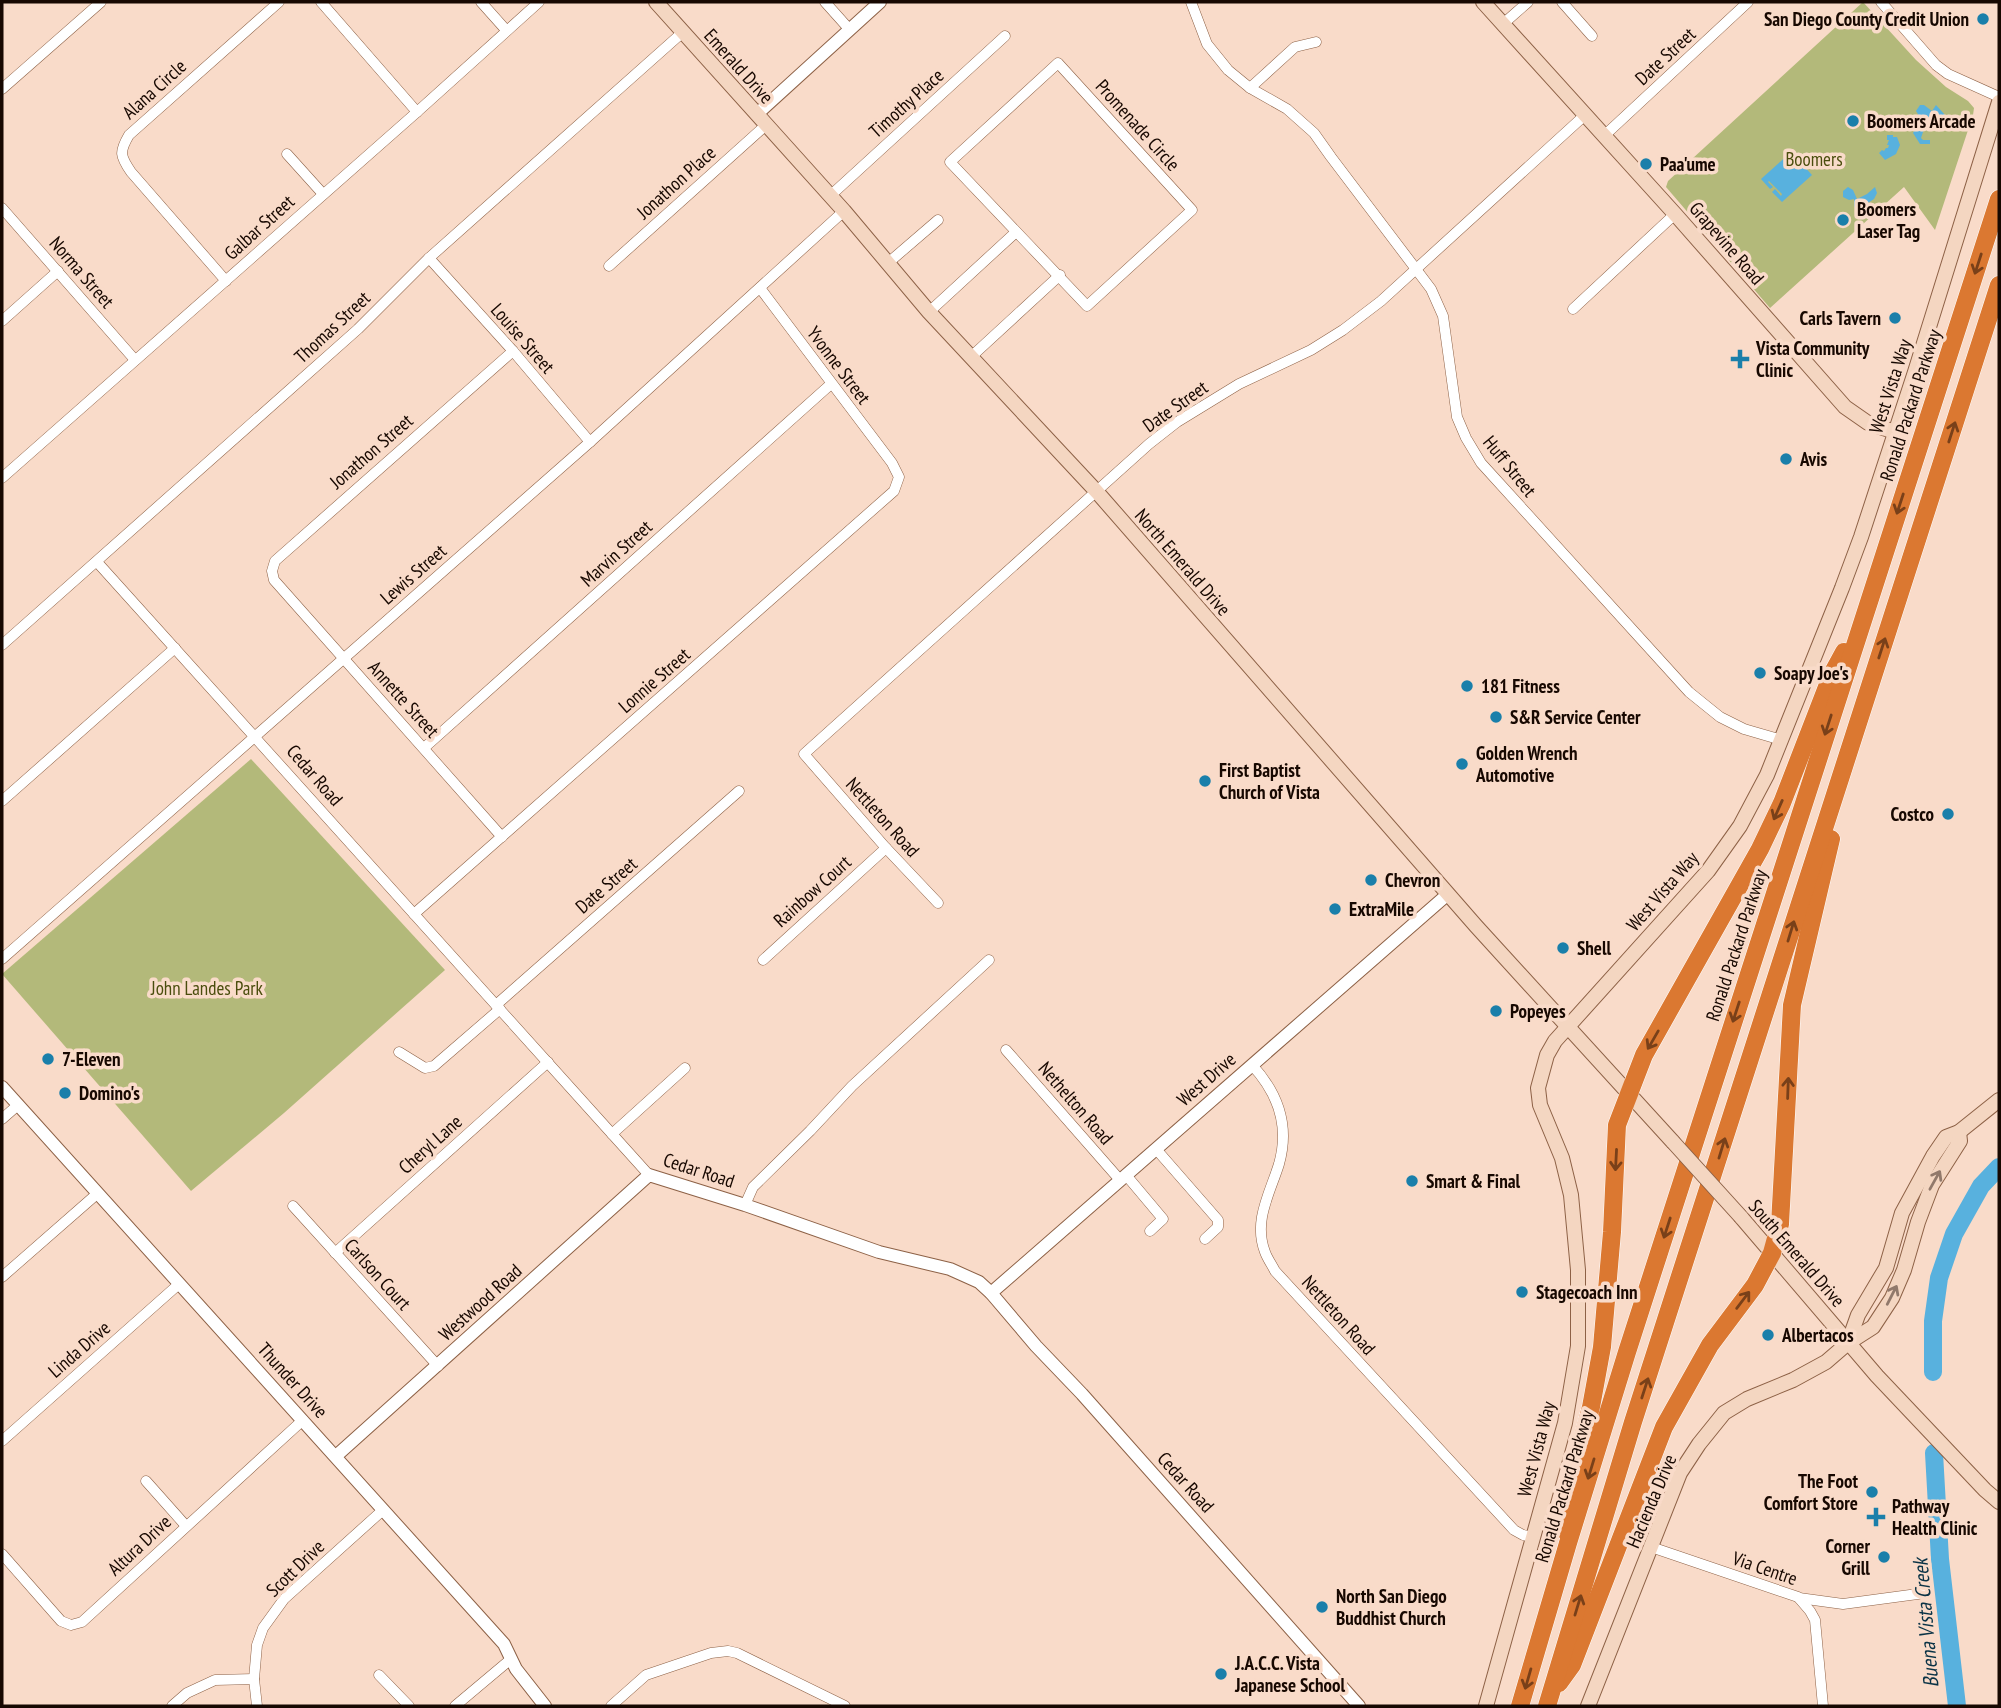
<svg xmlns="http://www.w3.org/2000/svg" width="2001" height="1708" font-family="'PT Sans Narrow',sans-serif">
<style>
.green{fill:#b3b97a}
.water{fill:#58b1de}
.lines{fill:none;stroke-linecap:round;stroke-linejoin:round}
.river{stroke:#58b1de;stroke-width:18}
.minor-casing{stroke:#8d6146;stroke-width:11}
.tertiary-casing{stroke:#8d6146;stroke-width:14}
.secondary-casing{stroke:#8d6146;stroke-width:16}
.motorway-casing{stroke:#fff;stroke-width:19}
.minor{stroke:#fff;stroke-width:10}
.tertiary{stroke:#fff;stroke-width:12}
.secondary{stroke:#f4d6c1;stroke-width:14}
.motorway{stroke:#db7831;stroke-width:18}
.secondary-bridge-casing{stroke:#8d6146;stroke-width:16;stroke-linecap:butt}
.secondary-bridge{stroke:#f4d6c1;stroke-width:14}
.oneway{stroke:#794019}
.oneway2{stroke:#91796b}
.poi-dot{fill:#1a7faa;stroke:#f9dbc9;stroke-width:2.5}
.labels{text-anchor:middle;stroke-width:7;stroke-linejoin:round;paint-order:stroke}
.poi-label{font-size:19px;font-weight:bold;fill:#170801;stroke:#f9dbc9;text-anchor:start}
.street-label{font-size:19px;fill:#170801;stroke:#f9dbc9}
.park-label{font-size:19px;fill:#4a4d0d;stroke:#f9dbc9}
.water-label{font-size:21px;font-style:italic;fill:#0a3346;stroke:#f9dbc9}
</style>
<rect width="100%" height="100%" fill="#f9dbc9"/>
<g class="green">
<polygon points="1863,2 1916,60 1946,87 1968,101 1974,108 1973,115 1935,230 1904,187 1770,308 1666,187 1668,181"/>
<polygon points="251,759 445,970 284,1113 191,1191 2,974"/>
</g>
<g class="water">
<polygon points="1920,105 1924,105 1932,111 1936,105 1945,115 1943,117 1940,115 1925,120 1926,123 1921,138 1923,140 1930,140 1930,144 1920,144 1913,133 1916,128 1919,128 1922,126 1921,119 1916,111"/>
<polygon points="1887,135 1893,135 1893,137 1897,137 1900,145 1896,154 1885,160 1879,153 1882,150 1884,151 1886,148 1888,148 1889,145 1887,145 1889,140 1887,140"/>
<polygon points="1791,152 1812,175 1782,202 1772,192 1775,189 1781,196 1782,194 1769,181 1768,182 1773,187 1770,189 1761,179"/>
<polygon points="1848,187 1853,190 1857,199 1867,194 1875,187 1877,193 1874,199 1857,210 1854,206 1854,199 1849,200 1843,197 1843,191"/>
</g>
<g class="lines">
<g class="river">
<polyline points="1933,1372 1933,1321 1939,1278 1954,1234 1981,1186 1999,1167"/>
<polyline points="1934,1453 1940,1559 1957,1706"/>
</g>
<g class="minor-casing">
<g id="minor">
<polyline points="321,2 417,112"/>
<polyline points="481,2 506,30"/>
<polyline points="825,2 850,30"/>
<polyline points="1191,2 1207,44 1228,70 1250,88 1287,109 1314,133 1331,157 1431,289 1443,316 1457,417 1466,438 1481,463 1689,692 1720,717 1744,729 1782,740"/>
<polyline points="1562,2 1592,36"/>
<polyline points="1881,2 1936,65 1948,74 1999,97"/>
<polyline points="1503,24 1528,2"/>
<polygon points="1058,63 1192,210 1087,306 950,162"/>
<polyline points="1250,88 1295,47 1316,42"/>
<polyline points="2,89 101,2"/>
<polyline points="1605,135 1748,2"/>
<polyline points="287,154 323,194"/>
<polyline points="830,196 1005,36"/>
<polyline points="2,208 135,360"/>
<polyline points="429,258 513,351 590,442"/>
<polyline points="888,263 938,220"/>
<polyline points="609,266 766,125"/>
<path d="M226,281l-95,-109c-11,-16 -12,-20 -2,-37l150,-133"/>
<polyline points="1573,309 1675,214"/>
<polyline points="929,312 1016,232"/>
<polyline points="2,321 58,271"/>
<polyline points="972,356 1060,275"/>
<polyline points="2,478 417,112 539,2"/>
<polyline points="97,562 649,1175"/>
<polyline points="2,645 358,329 429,258 683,32"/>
<polyline points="424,748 831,384"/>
<polyline points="2,801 175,648"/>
<polyline points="502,837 274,580 272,571 275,561 513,351"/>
<polyline points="938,903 886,848 804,754 1149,444 1177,422 1239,384 1311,350 1343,330 1381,301 1585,115"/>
<polyline points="414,914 894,491 899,477 892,463 760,288"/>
<polyline points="2,959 590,442 844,211"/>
<polyline points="763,960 886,848"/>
<polyline points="496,1005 739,791"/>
<polyline points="1006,1050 1120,1180"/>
<polyline points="399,1052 425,1068 434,1066 500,1009"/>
<path d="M1252,1065c26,28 38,60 27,99 -9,29 -26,57 -14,88 2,6 7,13 10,19l239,259 9,5 9,2"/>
<polyline points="2,1119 18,1105"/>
<polyline points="612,1134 685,1068"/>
<polyline points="1156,1149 1218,1220 1218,1227 1205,1239"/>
<polyline points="1126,1175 1163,1219 1150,1231"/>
<polyline points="745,1205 753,1187 810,1131 852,1086 989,960"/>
<polyline points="293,1206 438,1366"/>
<polyline points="335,1253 548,1062"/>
<polyline points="2,1277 98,1193"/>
<polyline points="2,1441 179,1284"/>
<polyline points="146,1481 186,1526"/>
<polyline points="1651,1547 1798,1597 1810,1611 1815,1620 1823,1706"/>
<polyline points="2,1554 61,1621 71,1625 82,1622 303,1420"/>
<polyline points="1799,1598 1843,1604 1925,1593"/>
<polyline points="379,1675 409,1706"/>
<polyline points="172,1706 187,1693 215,1680 254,1679"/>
<polyline points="257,1706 254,1679 257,1645 263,1628 284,1599 383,1510"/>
<polyline points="455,1706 511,1659"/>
<polyline points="611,1706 646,1675 711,1653 728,1651 737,1653 845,1706"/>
</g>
</g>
<g class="tertiary-casing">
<g id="tertiary">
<polyline points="757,114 880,2"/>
<polyline points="2,1087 504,1644 516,1669 545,1706"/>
<polyline points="991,1293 1448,894"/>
<polyline points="336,1456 649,1175 745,1205 879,1252 950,1269 979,1282 991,1293 1036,1346 1082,1394 1359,1706"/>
</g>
</g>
<g class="secondary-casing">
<g id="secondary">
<polyline points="656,2 844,211 929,312 1097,492 1476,926 1673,1142"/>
<polyline points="1483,2 1675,214 1845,407 1868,423 1895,432"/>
<polyline points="1741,1217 1877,1376 1985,1490 1999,1502"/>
<polyline points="1848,1343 1858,1315 1886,1268 1902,1213 1933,1156 1946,1137 1959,1132 1999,1100"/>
<polyline points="1486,1706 1565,1423 1578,1346 1578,1270 1571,1195 1562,1158 1540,1105 1538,1088 1547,1055 1555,1041 1708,871 1740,826 1767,775 1842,588 1861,537 1915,372 1999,102"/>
<polyline points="1588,1706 1680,1473 1699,1444 1724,1413 1747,1399 1793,1380 1826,1362 1848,1343 1873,1327 1892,1298 1904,1270 1918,1222 1932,1185 1960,1141 1959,1132"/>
</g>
</g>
<g class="motorway-casing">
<g id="motorway">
<polyline points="1567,1533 1565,1506 1591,1407 1602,1347 1612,1232 1617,1125 1644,1055 1760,849 1782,803 1832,674 1844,652"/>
<polyline points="1559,1683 1572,1665 1664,1427 1710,1345 1755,1285 1772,1253 1780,1224 1792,1005 1831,839"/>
<polyline points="1520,1706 1568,1543 1627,1352 1999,199"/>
<polyline points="1547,1706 1633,1422 1999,285"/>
</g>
</g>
<use href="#minor" class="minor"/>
<use href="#tertiary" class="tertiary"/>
<use href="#secondary" class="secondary"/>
<use href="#motorway" class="motorway"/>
<g class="secondary-bridge-casing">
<polyline id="secondary-bridge" points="1673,1142 1741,1217"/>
</g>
<use href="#secondary-bridge" class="secondary-bridge"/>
</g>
<defs><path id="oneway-shaft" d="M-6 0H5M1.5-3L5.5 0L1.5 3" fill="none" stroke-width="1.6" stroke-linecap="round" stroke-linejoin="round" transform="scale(1.75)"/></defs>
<g class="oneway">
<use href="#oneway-shaft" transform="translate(1978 264) rotate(108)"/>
<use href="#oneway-shaft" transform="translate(1952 432) rotate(-72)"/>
<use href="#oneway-shaft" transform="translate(1900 504) rotate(108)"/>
<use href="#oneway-shaft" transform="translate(1882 648) rotate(-72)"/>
<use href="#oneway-shaft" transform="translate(1828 725) rotate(108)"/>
<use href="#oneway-shaft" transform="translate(1778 810) rotate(114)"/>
<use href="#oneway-shaft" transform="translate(1791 931) rotate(-73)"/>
<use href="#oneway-shaft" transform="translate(1736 1012) rotate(108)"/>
<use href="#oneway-shaft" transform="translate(1653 1040) rotate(120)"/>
<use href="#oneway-shaft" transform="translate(1788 1088) rotate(-88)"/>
<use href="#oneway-shaft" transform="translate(1722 1148) rotate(-73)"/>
<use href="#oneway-shaft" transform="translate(1616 1160) rotate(93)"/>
<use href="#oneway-shaft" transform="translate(1667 1228) rotate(108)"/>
<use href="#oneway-shaft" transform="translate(1743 1300) rotate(-53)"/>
<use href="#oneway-shaft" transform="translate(1645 1388) rotate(-72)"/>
<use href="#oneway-shaft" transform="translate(1591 1469) rotate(107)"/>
<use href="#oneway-shaft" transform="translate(1578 1605) rotate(-73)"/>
<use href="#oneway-shaft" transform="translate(1528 1679) rotate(106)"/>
</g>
<g class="oneway2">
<use href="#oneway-shaft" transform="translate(1935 1180) rotate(-61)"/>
<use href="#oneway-shaft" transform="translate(1892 1295) rotate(-63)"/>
</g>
<g class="poi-dot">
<circle cx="1983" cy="19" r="7"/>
<circle cx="1853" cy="121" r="7"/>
<circle cx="1646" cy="164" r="7"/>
<circle cx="1843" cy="220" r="7"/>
<circle cx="1895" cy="318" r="7"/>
<path d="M1736.5 348.5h7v7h7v7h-7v7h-7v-7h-7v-7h7z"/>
<circle cx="1786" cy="459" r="7"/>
<circle cx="1760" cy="673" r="7"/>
<circle cx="1467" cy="686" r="7"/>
<circle cx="1496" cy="717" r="7"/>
<circle cx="1462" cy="764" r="7"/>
<circle cx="1205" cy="781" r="7"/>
<circle cx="1948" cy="814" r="7"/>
<circle cx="1371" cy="880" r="7"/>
<circle cx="1335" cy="909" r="7"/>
<circle cx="1563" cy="948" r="7"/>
<circle cx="1496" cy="1011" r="7"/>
<circle cx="48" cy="1059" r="7"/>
<circle cx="65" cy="1093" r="7"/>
<circle cx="1412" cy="1181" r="7"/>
<circle cx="1522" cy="1292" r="7"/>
<circle cx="1768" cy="1335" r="7"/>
<circle cx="1872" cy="1492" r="7"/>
<path d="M1872.5 1506.5h7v7h7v7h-7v7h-7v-7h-7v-7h7z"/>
<circle cx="1884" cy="1557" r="7"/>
<circle cx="1322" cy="1607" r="7"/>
<circle cx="1221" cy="1674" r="7"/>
</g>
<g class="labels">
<g class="poi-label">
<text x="1969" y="26" text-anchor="end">San Diego County Credit Union</text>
<text x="1867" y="128">Boomers Arcade</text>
<text x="1660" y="171">Paa'ume</text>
<text x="1857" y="216">Boomers<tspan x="1857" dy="22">Laser Tag</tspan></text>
<text x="1881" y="325" text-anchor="end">Carls Tavern</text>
<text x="1756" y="355">Vista Community<tspan x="1756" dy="22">Clinic</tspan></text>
<text x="1800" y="466">Avis</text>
<text x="1774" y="680">Soapy Joe's</text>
<text x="1481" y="693">181 Fitness</text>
<text x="1510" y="724">S&amp;R Service Center</text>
<text x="1476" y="760">Golden Wrench<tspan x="1476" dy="22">Automotive</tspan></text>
<text x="1219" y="777">First Baptist<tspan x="1219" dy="22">Church of Vista</tspan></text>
<text x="1934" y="821" text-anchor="end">Costco</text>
<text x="1385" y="887">Chevron</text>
<text x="1349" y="916">ExtraMile</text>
<text x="1577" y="955">Shell</text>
<text x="1510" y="1018">Popeyes</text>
<text x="62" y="1066">7-Eleven</text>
<text x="79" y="1100">Domino's</text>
<text x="1426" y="1188">Smart &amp; Final</text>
<text x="1536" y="1299">Stagecoach Inn</text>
<text x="1782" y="1342">Albertacos</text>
<text x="1858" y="1488" text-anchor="end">The Foot<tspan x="1858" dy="22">Comfort Store</tspan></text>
<text x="1892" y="1513">Pathway<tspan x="1892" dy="22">Health Clinic</tspan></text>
<text x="1870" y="1553" text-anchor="end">Corner<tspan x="1870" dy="22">Grill</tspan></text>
<text x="1336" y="1603">North San Diego<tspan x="1336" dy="22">Buddhist Church</tspan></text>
<text x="1235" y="1670">J.A.C.C. Vista<tspan x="1235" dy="22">Japanese School</tspan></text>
</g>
<g class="street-label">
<text transform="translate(1665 56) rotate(-43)" y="7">Date Street</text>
<text transform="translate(739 66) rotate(48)" y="7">Emerald Drive</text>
<text transform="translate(154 89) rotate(-42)" y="7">Alana Circle</text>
<text transform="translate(906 103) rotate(-42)" y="7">Timothy Place</text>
<text transform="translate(1138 125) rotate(48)" y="7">Promenade Circle</text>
<text transform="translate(676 182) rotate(-42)" y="7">Jonathon Place</text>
<text transform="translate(259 227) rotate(-42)" y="7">Galbar Street</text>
<text transform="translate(1727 243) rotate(49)" y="7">Grapevine Road</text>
<text transform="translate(82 272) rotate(49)" y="7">Norma Street</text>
<text transform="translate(332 327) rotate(-43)" y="7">Thomas Street</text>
<text transform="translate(523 338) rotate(49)" y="7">Louise Street</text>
<text transform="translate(839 365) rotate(53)" y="7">Yvonne Street</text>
<text transform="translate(1890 386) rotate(-72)" y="7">West Vista Way</text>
<text transform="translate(1910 405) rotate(-72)" y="7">Ronald Packard Parkway</text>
<text transform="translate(1175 406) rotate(-35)" y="7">Date Street</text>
<text transform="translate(371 451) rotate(-41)" y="7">Jonathon Street</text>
<text transform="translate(1510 466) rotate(51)" y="7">Huff Street</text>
<text transform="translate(616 553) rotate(-42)" y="7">Marvin Street</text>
<text transform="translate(1183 562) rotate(49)" y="7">North Emerald Drive</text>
<text transform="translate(413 574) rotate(-41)" y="7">Lewis Street</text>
<text transform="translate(654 680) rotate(-41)" y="7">Lonnie Street</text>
<text transform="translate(404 699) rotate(48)" y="7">Annette Street</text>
<text transform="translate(315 775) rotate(49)" y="7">Cedar Road</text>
<text transform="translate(883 817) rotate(48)" y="7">Nettleton Road</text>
<text transform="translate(606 885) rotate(-41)" y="7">Date Street</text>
<text transform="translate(812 891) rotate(-42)" y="7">Rainbow Court</text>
<text transform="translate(1662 891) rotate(-49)" y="7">West Vista Way</text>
<text transform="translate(1736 945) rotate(-72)" y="7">Ronald Packard Parkway</text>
<text transform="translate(1206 1079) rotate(-41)" y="7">West Drive</text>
<text transform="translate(1076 1103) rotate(49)" y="7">Nethelton Road</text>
<text transform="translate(430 1144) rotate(-42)" y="7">Cheryl Lane</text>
<text transform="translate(699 1170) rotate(18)" y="7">Cedar Road</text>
<text transform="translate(1797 1253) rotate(49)" y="7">South Emerald Drive</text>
<text transform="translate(378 1274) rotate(48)" y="7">Carlson Court</text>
<text transform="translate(480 1302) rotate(-42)" y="7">Westwood Road</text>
<text transform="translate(1339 1315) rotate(48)" y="7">Nettleton Road</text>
<text transform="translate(79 1349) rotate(-41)" y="7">Linda Drive</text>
<text transform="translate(293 1380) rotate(48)" y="7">Thunder Drive</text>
<text transform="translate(1536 1449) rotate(-75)" y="7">West Vista Way</text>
<text transform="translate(1186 1482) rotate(48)" y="7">Cedar Road</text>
<text transform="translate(1564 1486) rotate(-73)" y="7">Ronald Packard Parkway</text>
<text transform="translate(1651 1501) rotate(-67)" y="7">Hacienda Drive</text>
<text transform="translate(139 1545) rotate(-43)" y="7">Altura Drive</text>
<text transform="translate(295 1568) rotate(-44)" y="7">Scott Drive</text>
<text transform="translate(1765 1568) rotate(19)" y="7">Via Centre</text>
</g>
<g class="park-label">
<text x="1814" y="166">Boomers</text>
<text x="207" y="995">John Landes Park</text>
</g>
<g class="water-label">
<text transform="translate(1926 1623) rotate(-95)" y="7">Buena Vista Creek</text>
</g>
</g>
<rect width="2001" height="1708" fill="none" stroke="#170801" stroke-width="7"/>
</svg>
